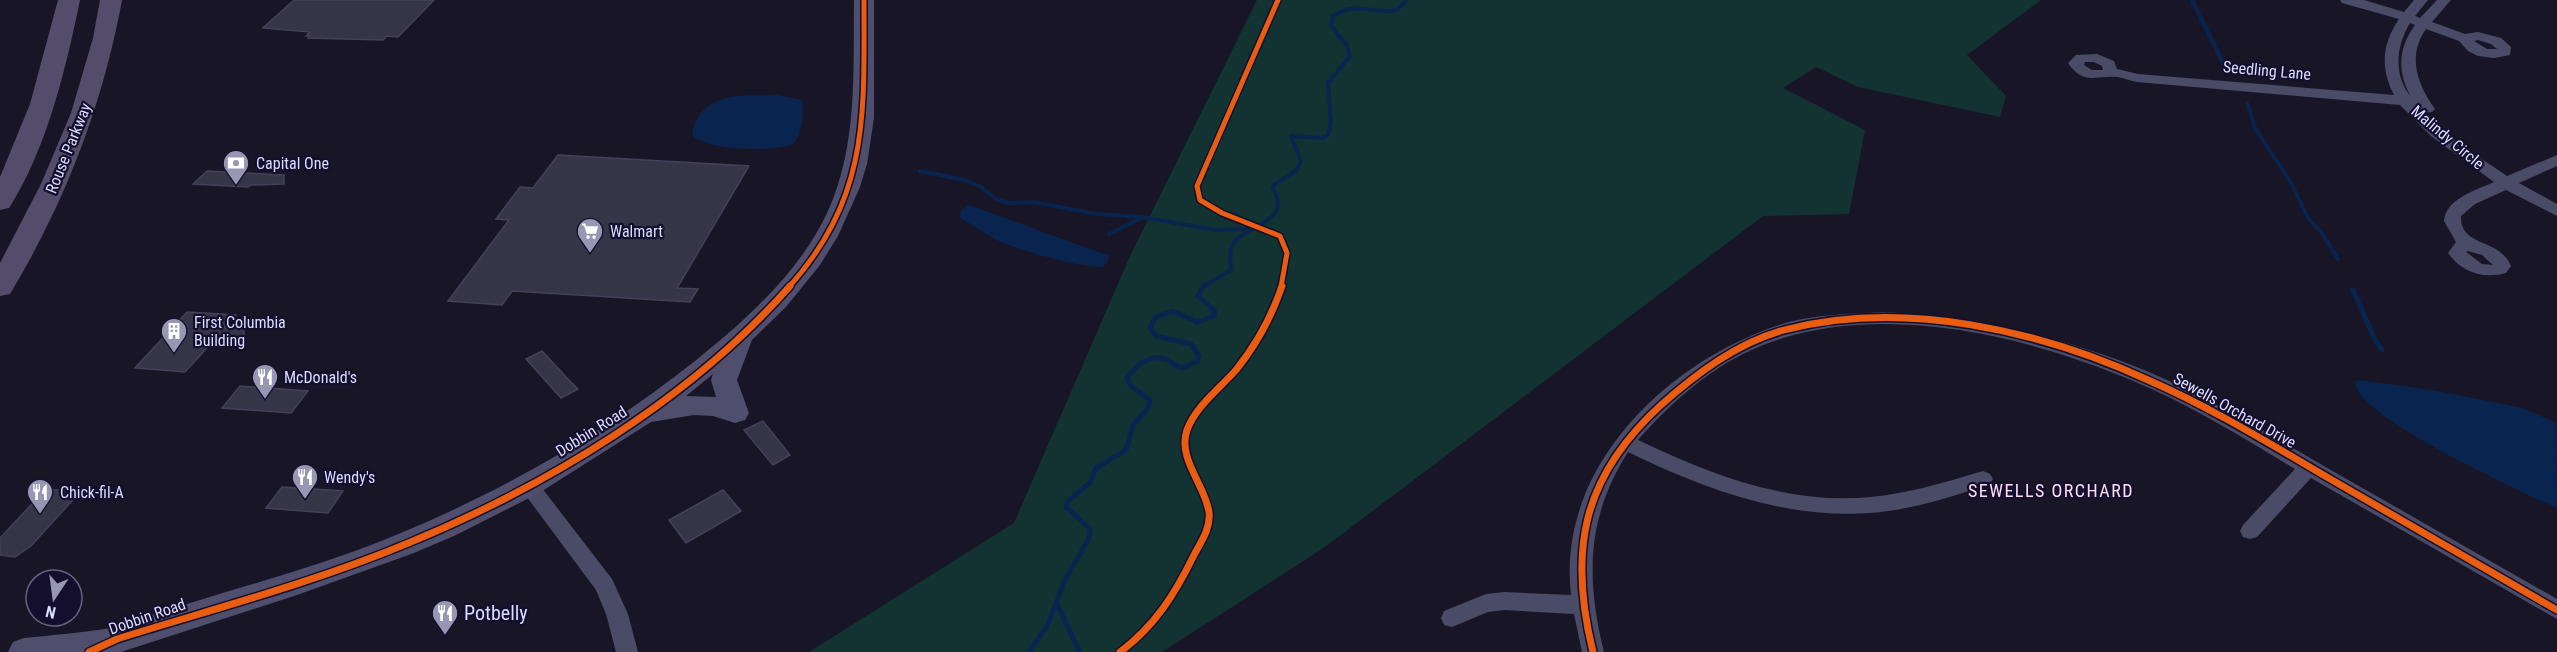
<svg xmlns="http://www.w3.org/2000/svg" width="2557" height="652" font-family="'Roboto Condensed',sans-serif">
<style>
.green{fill:#123332}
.water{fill:#09254f}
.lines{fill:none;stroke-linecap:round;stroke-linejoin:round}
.stream-far1{stroke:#09254f;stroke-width:4}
.stream{stroke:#09254f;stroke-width:5}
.building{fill:#363447;stroke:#444059;stroke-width:1.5}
.street{fill:#4a4b67;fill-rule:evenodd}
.secondary{fill:#4f4e6c;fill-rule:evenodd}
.primary{fill:#544c6b;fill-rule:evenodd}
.cycleway-far1-casing{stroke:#130f2d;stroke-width:8}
.cycleway-casing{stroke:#130f2d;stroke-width:10}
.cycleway-far1{stroke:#e95d12;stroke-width:5}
.cycleway{stroke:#e95d12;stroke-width:7}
.labels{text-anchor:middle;stroke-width:4.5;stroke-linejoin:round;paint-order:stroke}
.street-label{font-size:16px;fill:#dddbff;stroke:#130f2d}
.poi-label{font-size:16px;fill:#dddbff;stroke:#130f2d;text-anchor:start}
.neighbourhood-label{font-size:18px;letter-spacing:1.5px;fill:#ffddf4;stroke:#130f2d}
.near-poi-label{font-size:20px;fill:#dddbff;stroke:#130f2d;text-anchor:start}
</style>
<rect width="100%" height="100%" fill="#181626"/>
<polygon class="green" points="1257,0 2041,0 1967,55 2006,96 2000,117 1858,87 1816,67 1783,88 1865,130 1849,214 1763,216 1325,547 1162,652 809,652 1014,523 1131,254"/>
<g class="water">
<path d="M777,95l25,5c2,14 1,33 -9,44 -19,8 -84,7 -100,-8 -1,-9 2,-15 7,-22 19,-23 51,-18 77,-19z"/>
<path d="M969,205l140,51 -2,6 -4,5c-22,1 -91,-18 -110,-29 -11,-7 -21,-14 -33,-20l1,-8z"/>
<path d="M2358,380l74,10 91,18 33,15 1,85c-33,-15 -201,-91 -202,-126z"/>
</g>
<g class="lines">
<g class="stream-far1">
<polyline points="2192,0 2227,71"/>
<polyline points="2247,103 2255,128 2290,181 2308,218 2321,232 2338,259"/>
<polyline points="920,171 965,180 981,187 996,199 1008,203 1032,202 1098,214 1142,217 1215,230 1250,229"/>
<polyline points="1109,234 1141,218"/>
<path d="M1202,287l29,-17c0,-7 -3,-17 1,-24 12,-22 62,-23 41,-57l1,-4 23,-15 4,-9 -10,-25 32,2 5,-3 3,-12 -3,-40 22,-27 -3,-10 -16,-21 2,-9c25,-16 40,-1 64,-6l10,-10"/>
</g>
<g class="stream">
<polyline points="2353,290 2375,340 2382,350"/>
<polyline points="1057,604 1080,652"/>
<path d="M1029,652l18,-26 18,-46 24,-42 1,-9 -24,-22 3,-7 21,-17 6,-15 30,-18 7,-25 15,-17 2,-8 -20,-15 -3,-7c8,-12 23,-24 38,-19 7,2 10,8 17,9l16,-7 1,-5 -8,-12 -35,-8 -6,-8 6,-11 16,-6 25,11 17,-6 1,-5 -17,-15 6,-10"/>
</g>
</g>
<g class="building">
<polygon points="294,0 434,0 398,37 387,36 383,40 308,38 309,36 306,36 310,32 263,28"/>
<polygon points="558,155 749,166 677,288 698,289 690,302 512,291 502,305 448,301 509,220 496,219 520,187 533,188"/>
<polygon points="207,171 284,175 284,184 251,185 248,187 193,184"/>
<polygon points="187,312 236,315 224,328 244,330 244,341 215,339 185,372 135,368"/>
<polygon points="542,351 568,379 578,389 561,398 526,359"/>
<polygon points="240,386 308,391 291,413 222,408"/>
<polygon points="763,421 790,455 773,465 744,430"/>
<polygon points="282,487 343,491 328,513 266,508"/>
<polygon points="46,489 80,492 31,546 15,557 0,555 0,538"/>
<polygon points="723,490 741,511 686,543 669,520"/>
</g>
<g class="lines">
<g class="street">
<path d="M2340,0h24l40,12 10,-12h14l-13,16 5,2 17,-18h14l-19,22 33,12 13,-2 23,6 10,9 -1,8 -16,3 -16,-2 -10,-5 -9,-10 -33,-12c-19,27 -9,55 9,80l-3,3 -8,1 37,32 46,31 50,-21v11l-38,17 38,21v12l-51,-26 -31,14 -14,12c-1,32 38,21 50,50l-5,7c-22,6 -44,0 -58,-20l8,-11 -12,-21c2,-23 33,-31 50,-39l-63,-46 -31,-31 -263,-23c-6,-1 -13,-4 -20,-5 -22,-2 -33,9 -49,-14l8,-8 21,-1 17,7 3,8 21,5 256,21c-14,-27 -12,-51 5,-76l-57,-16zM2410,23l5,2c-17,23 -18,47 -4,72 -18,-22 -15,-51 -1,-74zM2478,40l13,4 6,5h-10l-13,-8zM2085,62h9l8,4 1,4h-11l-8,-5zM2468,251l14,4 11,10 -11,-1 -16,-12z"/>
<path d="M1884,312c90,5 176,24 260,58 67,28 129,67 192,103 74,42 147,84 221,126v20l-246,-141 -54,59 -7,2 -7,-2 -3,-6 3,-6 52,-56c-53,-32 -106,-65 -164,-89 -114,-48 -271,-84 -388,-26 -40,20 -76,53 -105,86 73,35 151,65 233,57 39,-4 75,-15 112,-26l7,3 3,5 -3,5c-39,13 -79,26 -120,29 -86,6 -166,-24 -242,-61 -42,66 -42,127 -24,200h-22l-8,-38 -70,-4 -16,2 -36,15 -8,-2 -3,-7 3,-7 42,-17 18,-2 67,3c-15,-126 94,-231 205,-269 34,-12 72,-12 108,-14z"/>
<polygon points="528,477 535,479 612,579 628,614 638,652 616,652 606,614 596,590 518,485 521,479"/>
</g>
<path class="secondary" d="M854,0h20v118l-7,46 -7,23 -22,49 -18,29 -34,42 -34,33 -15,40 12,33 -4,7 -10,3 -22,-7 -19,-1 -43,7 -112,71 -83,42 -42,18 -117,42 -176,57h-113l5,-10 11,-4c28,-3 58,-5 86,-10 13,-2 26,-8 38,-12 26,-8 52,-16 78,-24 57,-17 115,-34 170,-57 107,-44 208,-102 299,-174 51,-41 105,-89 133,-150 30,-67 25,-139 26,-211zM713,374l-2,6 5,17 -30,-1z"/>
<g class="primary">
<path d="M58,0h22c-14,68 -33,149 -71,208l-9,2v-33l30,-73z"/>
<path d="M100,0h22c-19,104 -57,203 -112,294l-10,2v-33l41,-79 30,-71 22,-75z"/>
</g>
<g class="cycleway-far1-casing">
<g id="cycleway-far1">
<polyline points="1278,0 1197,186 1200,200 1222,213 1280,236 1287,253 1281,287"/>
<path d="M789,287c81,-91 75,-173 75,-287"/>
</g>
</g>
<g class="cycleway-casing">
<g id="cycleway">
<path d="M89,652l28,-13c96,-30 195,-56 289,-95 139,-57 284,-144 384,-258"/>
<path d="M1120,652c35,-26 55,-58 74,-97 7,-13 17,-27 15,-43 -4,-27 -32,-54 -22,-82 9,-24 32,-41 49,-60 20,-25 36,-54 46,-84"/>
<path d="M1593,652c-25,-101 -11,-175 68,-247 36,-32 76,-62 123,-75 119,-31 255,0 364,50 64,28 124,65 184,100 75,43 150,87 225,130"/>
</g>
</g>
<use href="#cycleway-far1" class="cycleway-far1"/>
<use href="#cycleway" class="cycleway"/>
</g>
<defs>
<g id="bank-pin" transform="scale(1.35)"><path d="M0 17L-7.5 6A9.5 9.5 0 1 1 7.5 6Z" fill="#9896b3" stroke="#130f2d"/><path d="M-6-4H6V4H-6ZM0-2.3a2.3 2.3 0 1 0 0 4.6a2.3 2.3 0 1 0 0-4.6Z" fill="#fff"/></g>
<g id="supermarket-pin" transform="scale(1.35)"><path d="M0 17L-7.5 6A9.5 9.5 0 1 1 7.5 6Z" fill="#9896b3" stroke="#130f2d"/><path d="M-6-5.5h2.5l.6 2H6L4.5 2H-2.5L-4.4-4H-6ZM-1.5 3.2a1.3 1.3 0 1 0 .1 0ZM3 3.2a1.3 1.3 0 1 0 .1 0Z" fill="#fff"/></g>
<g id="building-pin" transform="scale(1.35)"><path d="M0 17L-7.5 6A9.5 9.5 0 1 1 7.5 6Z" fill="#9896b3" stroke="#130f2d"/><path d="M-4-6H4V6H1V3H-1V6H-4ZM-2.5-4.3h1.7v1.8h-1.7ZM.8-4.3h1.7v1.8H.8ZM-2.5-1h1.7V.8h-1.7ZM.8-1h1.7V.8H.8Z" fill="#fff"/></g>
<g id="restaurant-pin" transform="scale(1.35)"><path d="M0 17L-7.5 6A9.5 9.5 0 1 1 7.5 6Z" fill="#9896b3" stroke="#130f2d"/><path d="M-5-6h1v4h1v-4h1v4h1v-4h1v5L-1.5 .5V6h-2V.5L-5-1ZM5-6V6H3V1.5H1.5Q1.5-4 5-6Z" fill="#fff"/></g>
</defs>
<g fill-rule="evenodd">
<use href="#bank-pin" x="236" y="163"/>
<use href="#supermarket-pin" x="590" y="231"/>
<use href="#building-pin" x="174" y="331"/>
<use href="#restaurant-pin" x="265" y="377"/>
<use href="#restaurant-pin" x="305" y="477"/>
<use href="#restaurant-pin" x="40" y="492"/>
<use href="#restaurant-pin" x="445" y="613"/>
</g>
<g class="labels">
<g class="street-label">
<text transform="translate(2267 70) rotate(5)" y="6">Seedling Lane</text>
<text transform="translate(2448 137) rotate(40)" y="6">Malindy Circle</text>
<text transform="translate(68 148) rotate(-68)" y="6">Rouse Parkway</text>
<text transform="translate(2235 410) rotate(29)" y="6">Sewells Orchard Drive</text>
<text transform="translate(591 431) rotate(-32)" y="6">Dobbin Road</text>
<text transform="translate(147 616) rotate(-19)" y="6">Dobbin Road</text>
</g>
<g class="poi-label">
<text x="256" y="169">Capital One</text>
<text x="610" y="237">Walmart</text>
<text x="194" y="328">First Columbia<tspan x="194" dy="18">Building</tspan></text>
<text x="284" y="383">McDonald's</text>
<text x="324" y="483">Wendy's</text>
<text x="60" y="498">Chick-fil-A</text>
</g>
<g class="neighbourhood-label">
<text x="2051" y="497">SEWELLS ORCHARD</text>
</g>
<g class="near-poi-label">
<text x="464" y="620">Potbelly</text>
</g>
</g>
<g transform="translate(54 598) rotate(193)"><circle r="28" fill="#130f2d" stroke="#646181" stroke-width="1.5"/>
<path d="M0-4.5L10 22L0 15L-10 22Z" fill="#9896b3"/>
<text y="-9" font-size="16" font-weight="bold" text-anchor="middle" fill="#dddbff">N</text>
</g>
</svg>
